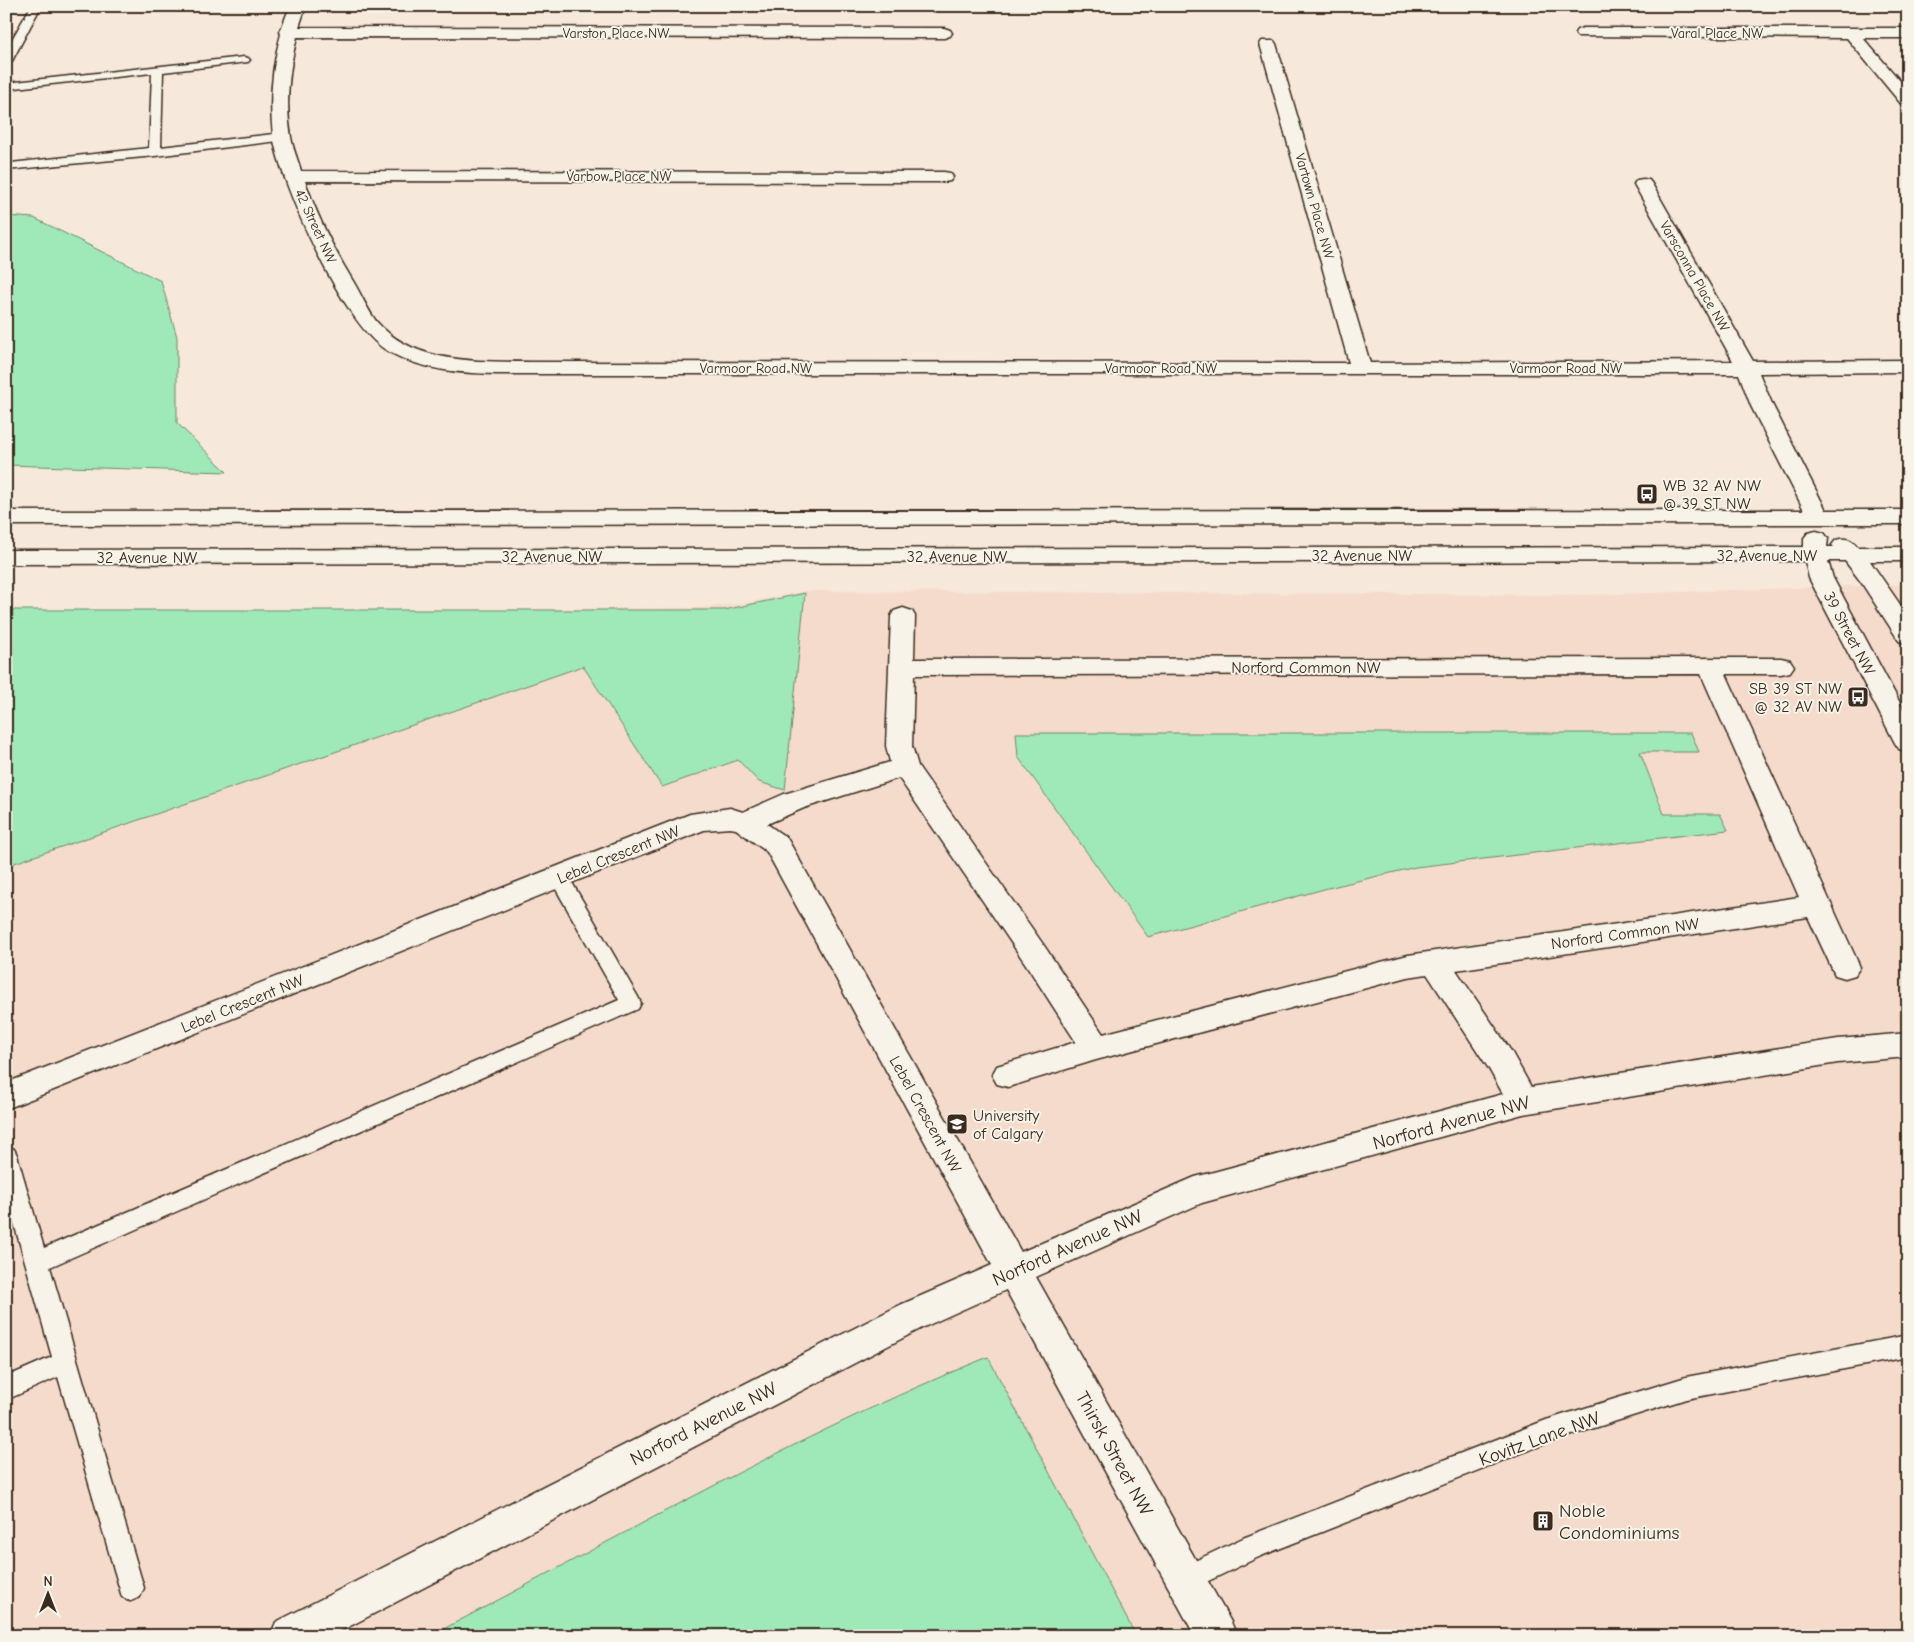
<svg xmlns="http://www.w3.org/2000/svg" width="1914" height="1642" font-family="'Comic Neue',sans-serif">
<style>
.built{fill:#f5dbcb}
.green{fill:#9fe8b8;stroke:#6d896b}
.lines{fill:none;stroke-linecap:round;stroke-linejoin:round}
.lane-casing{stroke:#3b2a1e;stroke-width:3}
.street-casing{stroke:#3b2a1e;stroke-width:3}
.secondary-casing{stroke:#3b2a1e;stroke-width:3}
.lane{fill:#f7f3e8;fill-rule:evenodd}
.street{fill:#f7f3e8;fill-rule:evenodd}
.secondary{fill:#f7f3e8;fill-rule:evenodd}
.labels{text-anchor:middle;stroke-width:4;stroke-linejoin:round;paint-order:stroke}
.far-street-label{font-size:14px;fill:#3b2a1e;stroke:#f7f3e8}
.poi-label{font-size:16px;fill:#3b2a1e;stroke:#f7f3e8;text-anchor:start}
.street-label{font-size:16px;fill:#3b2a1e;stroke:#f7f3e8}
.near-street-label{font-size:19px;fill:#3b2a1e;stroke:#f7f3e8}
.near-poi-label{font-size:19px;fill:#3b2a1e;stroke:#f7f3e8;text-anchor:start}
</style>
<rect width="100%" height="100%" fill="#f6e8db"/>
<filter id="ink" filterUnits="userSpaceOnUse"><feTurbulence type="fractalNoise" baseFrequency=".02" numOctaves="2"/><feDisplacementMap in="SourceGraphic" scale="10" xChannelSelector="R" yChannelSelector="G"/><feConvolveMatrix kernelMatrix="1 2 1 2 8 2 1 2 1" color-interpolation-filters="sRGB"/></filter>
<g filter="url(#ink)">
<polygon class="built" points="1908,584 1908,1636 6,1636 6,613 699,608 740,604 806,591 1590,595"/>
<g class="green">
<polygon points="6,216 34,218 161,281 177,337 177,423 227,472 6,465"/>
<polygon points="805,593 785,790 759,782 738,760 662,787 583,666 6,866 6,610 724,610"/>
<polygon points="1016,733 1691,733 1699,752 1640,752 1664,814 1720,814 1728,830 1416,867 1328,888 1148,937 1018,757"/>
<path d="M988,1357l148,279h-706c184,-96 366,-201 558,-279z"/>
</g>
<g class="lines">
<g class="lane-casing">
<g id="lane">
<polygon points="31,6 41,6 12,61 6,64 6,50"/>
<polygon points="244,57 248,58 250,60 248,62 163,72 161,147 282,133 288,137 286,140 155,156 6,170 6,161 11,163 149,148 152,73 6,89 6,83"/>
<polygon points="559,870 566,872 638,997 641,1003 638,1009 50,1267 144,1588 140,1597 131,1601 122,1597 58,1377 6,1400 6,1377 52,1357 6,1195 6,1146 14,1149 17,1155 44,1248 619,1000 549,877 552,872"/>
<polygon points="1908,1335 1908,1357 1686,1399 1547,1443 1261,1556 1185,1592 1176,1588 1172,1579 1176,1570 1243,1538 1546,1420 1686,1377"/>
</g>
</g>
<g class="street-casing">
<g id="street">
<path d="M290,6h16l-7,21 645,1 6,2 2,3 -2,3 -6,2 -647,-1c-8,32 -12,67 -6,100 2,12 7,23 10,34l643,1 6,1 3,4 -3,4 -6,1 -639,-1c12,35 29,69 48,100 8,13 14,28 23,40 39,45 104,40 158,41l815,1 -89,-319 2,-3h12l2,3 94,319 363,-2 -99,-177 3,-4 6,-1 6,1 3,4 101,177 155,-1v12l-149,1 14,33 56,110 -3,5 -8,2 -8,-2 -3,-5 -56,-110 -12,-32h-1205c-49,0 -105,2 -148,-24 -42,-25 -106,-166 -113,-215 -4,-33 -1,-69 8,-101l-1,-2z"/>
<polygon points="1583,28 1908,28 1908,38 1863,38 1908,90 1908,106 1902,105 1847,38 1577,36 1575,33 1577,30"/>
<path d="M903,608l9,3 3,5 -1,43 867,-1 9,2 4,6 -4,6 -9,2h-55l134,293 -5,8 -10,3 -10,-3 -27,-58 -352,53 55,81 20,36 307,-48 70,-6v24l-70,6 -315,51 -321,89 -166,74 195,345 6,14h-42l-189,-346 -82,37 -593,309h-61l6,-14 624,-317 92,-40 -225,-413 -31,-23 -6,-1 -26,2 -698,279v-26l684,-269 40,-6 13,4 41,-18 106,-32 -4,-16 5,-130 3,-5zM1701,674l98,223 -391,58 -305,79 -58,-87 -127,-181 -6,-20 2,-71zM899,778l126,185 51,79 -79,24 -5,9 5,9 11,3 88,-27 312,-83 19,-3 62,95 14,25 -308,83 -174,75 -234,-414 -20,-14 37,-16z"/>
</g>
</g>
<g class="secondary-casing">
<g id="secondary">
<polygon points="1908,510 1908,524 6,525 6,511"/>
<path d="M1816,531l8,2 4,5 -1,9h7l-2,-2 4,-5c10,-3 15,-1 22,7h50v14h-38l38,55v28l-9,-3 -38,-59 -16,-21h-17l5,17 75,140v34l-9,-3 -4,-6 -86,-165 -4,-17 -1799,3v-14l1798,-3v-9l4,-5z"/>
</g>
</g>
<use href="#lane" class="lane"/>
<use href="#street" class="street"/>
<use href="#secondary" class="secondary"/>
</g>
</g>
<defs>
<g id="bus-square" transform="scale(1.125)"><rect x="-9" y="-9" width="18" height="18" rx="4" fill="#3b2a1e" stroke="#f7f3e8"/><path d="M-5-6H5V4H4V6H2V4H-2V6H-4V4H-5ZM-3.5-4V0h7V-4ZM-3.5 1.2v1.5H-2V1.2ZM2 1.2v1.5H3.5V1.2Z" fill="#fff"/></g>
<g id="university-square" transform="scale(1.125)"><rect x="-9" y="-9" width="18" height="18" rx="4" fill="#3b2a1e" stroke="#f7f3e8"/><path d="M0-5L7-2L0 1L-7-2ZM-4 1L0 2.5L4 1V4Q0 6-4 4Z" fill="#fff"/></g>
<g id="building-square" transform="scale(1.125)"><rect x="-9" y="-9" width="18" height="18" rx="4" fill="#3b2a1e" stroke="#f7f3e8"/><path d="M-4-6H4V6H1V3H-1V6H-4ZM-2.5-4.3h1.7v1.8h-1.7ZM.8-4.3h1.7v1.8H.8ZM-2.5-1h1.7V.8h-1.7ZM.8-1h1.7V.8H.8Z" fill="#fff"/></g>
</defs>
<g fill-rule="evenodd">
<use href="#bus-square" x="1647" y="494"/>
<use href="#bus-square" x="1858" y="697"/>
<use href="#university-square" x="957" y="1124"/>
<use href="#building-square" x="1543" y="1521"/>
</g>
<g class="labels">
<g class="far-street-label">
<text x="616" y="38">Varston Place NW</text>
<text x="1717" y="38">Varal Place NW</text>
<text x="619" y="181">Varbow Place NW</text>
<text transform="translate(1315 206) rotate(74)" y="5">Vartown Place NW</text>
<text transform="translate(316 226) rotate(65)" y="5">42 Street NW</text>
<text transform="translate(1695 276) rotate(60)" y="5">Varsconna Place NW</text>
<text x="756" y="373">Varmoor Road NW</text>
<text x="1161" y="373">Varmoor Road NW</text>
<text x="1566" y="373">Varmoor Road NW</text>
</g>
<g class="poi-label">
<text x="1663" y="491">WB 32 AV NW<tspan x="1663" dy="18">@ 39 ST NW</tspan></text>
<text x="1842" y="694" text-anchor="end">SB 39 ST NW<tspan x="1842" dy="18">@ 32 AV NW</tspan></text>
<text x="973" y="1121">University<tspan x="973" dy="18">of Calgary</tspan></text>
</g>
<g class="street-label">
<text x="1362" y="561">32 Avenue NW</text>
<text x="1767" y="561">32 Avenue NW</text>
<text x="552" y="562">32 Avenue NW</text>
<text x="957" y="562">32 Avenue NW</text>
<text x="147" y="563">32 Avenue NW</text>
<text transform="translate(1850 633) rotate(62)" y="6">39 Street NW</text>
<text x="1306" y="673">Norford Common NW</text>
<text transform="translate(618 854) rotate(-22)" y="6">Lebel Crescent NW</text>
<text transform="translate(1625 933) rotate(-8)" y="6">Norford Common NW</text>
<text transform="translate(242 1003) rotate(-22)" y="6">Lebel Crescent NW</text>
<text transform="translate(926 1114) rotate(61)" y="6">Lebel Crescent NW</text>
</g>
<g class="near-street-label">
<text transform="translate(1451 1122) rotate(-15)" y="7">Norford Avenue NW</text>
<text transform="translate(1067 1247) rotate(-24)" y="7">Norford Avenue NW</text>
<text transform="translate(703 1423) rotate(-27)" y="7">Norford Avenue NW</text>
<text transform="translate(1539 1438) rotate(-20)" y="7">Kovitz Lane NW</text>
<text transform="translate(1115 1453) rotate(61)" y="7">Thirsk Street NW</text>
</g>
<g class="near-poi-label">
<text x="1559" y="1517">Noble<tspan x="1559" dy="22">Condominiums</tspan></text>
</g>
</g>
<rect width="1914" height="1642" fill="none" stroke="#f7f3e8" stroke-width="25"/>
<rect x="12" y="12" width="1889" height="1617" fill="none" stroke="#3b2a1e" stroke-width="2" filter="url(#ink)"/>
<g transform="translate(48 1594)" stroke="#f7f3e8" stroke-width="4" paint-order="stroke">
<path d="M0-4L9 19L0 12L-9 19Z" fill="#3b2a1e"/>
<text y="-8" font-size="14" font-weight="bold" text-anchor="middle" fill="#3b2a1e">N</text>
</g>
</svg>
